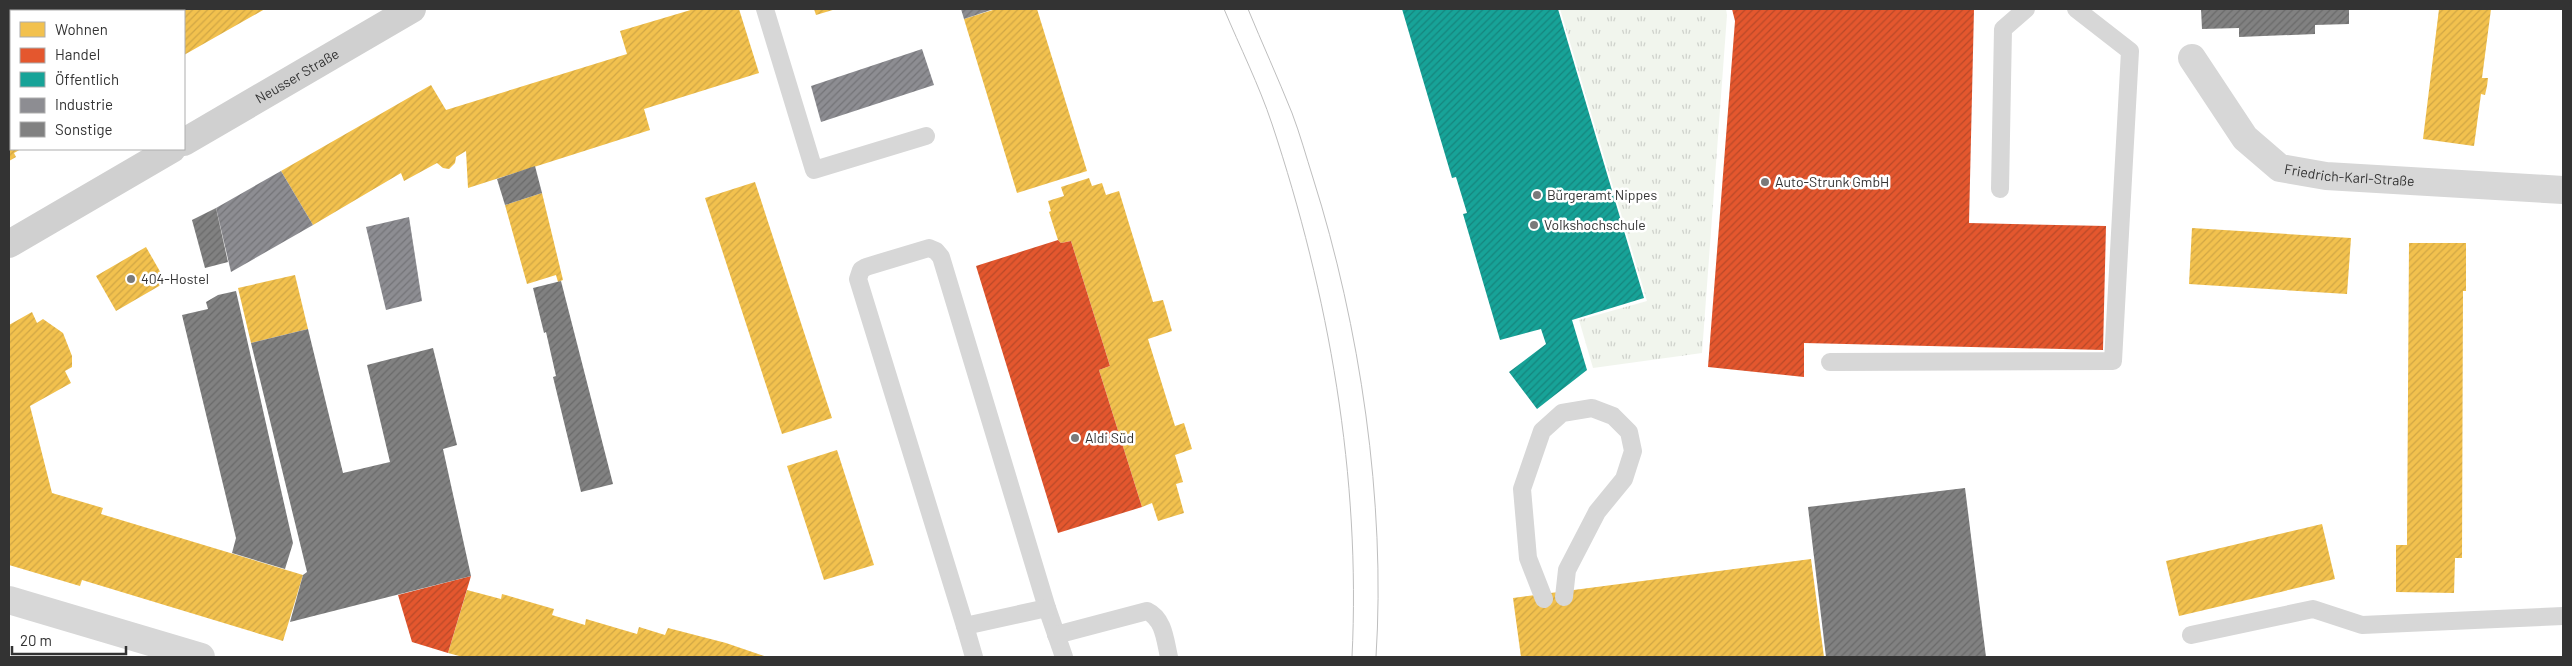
<svg xmlns="http://www.w3.org/2000/svg" width="2572" height="666" font-family="Barlow,sans-serif">
<style>
.grass{fill:url(#grass-tufts)}
.homes{fill:url(#homes-hatch)}
.shops{fill:url(#shops-hatch)}
.public{fill:url(#public-hatch)}
.industry{fill:url(#industry-hatch)}
.building{fill:url(#building-hatch)}
.lines{fill:none;stroke-linecap:round;stroke-linejoin:round}
.service{stroke:#d7d7d7;stroke-width:18}
.minor{stroke:#d7d7d7;stroke-width:28}
.secondary{stroke:#d0d0d0;stroke-width:28}
.tram{stroke:#bebebe;stroke-width:1}
.poi-dot{fill:#7a7a7a;stroke:#fff;stroke-width:2}
.labels{text-anchor:middle;stroke-width:5;stroke-linejoin:round;paint-order:stroke}
.street-label{font-size:14px;fill:#333;stroke:#fff}
.poi-label{font-size:14px;fill:#333;stroke:#fff;text-anchor:start}
</style>
<defs>
<pattern id="grass-tufts" width="24" height="20" patternUnits="userSpaceOnUse" patternTransform="scale(1.25)"><rect width="24" height="20" fill="#f1f5ed"/><path d="M3 7l-1-3M5 7V3M7 7l1-3M15 17l-1-3M17 17v-4M19 17l1-3" fill="none" stroke="#cfd2cc"/></pattern>
<pattern id="homes-hatch" width="6" height="6" patternUnits="userSpaceOnUse" patternTransform="scale(1.25)"><rect width="6" height="6" fill="#f2c14e"/><path d="M-1 1l2-2M0 6l6-6M5 7l2-2" fill="none" stroke="#d0a645"/></pattern>
<pattern id="shops-hatch" width="6" height="6" patternUnits="userSpaceOnUse" patternTransform="scale(1.25)"><rect width="6" height="6" fill="#e4572e"/><path d="M-1 1l2-2M0 6l6-6M5 7l2-2" fill="none" stroke="#b94928"/></pattern>
<pattern id="public-hatch" width="6" height="6" patternUnits="userSpaceOnUse" patternTransform="scale(1.25)"><rect width="6" height="6" fill="#17a398"/><path d="M-1 1l2-2M0 6l6-6M5 7l2-2" fill="none" stroke="#15857d"/></pattern>
<pattern id="industry-hatch" width="6" height="6" patternUnits="userSpaceOnUse" patternTransform="scale(1.25)"><rect width="6" height="6" fill="#8d8d92"/><path d="M-1 1l2-2M0 6l6-6M5 7l2-2" fill="none" stroke="#747478"/></pattern>
<pattern id="building-hatch" width="6" height="6" patternUnits="userSpaceOnUse" patternTransform="scale(1.25)"><rect width="6" height="6" fill="#818181"/><path d="M-1 1l2-2M0 6l6-6M5 7l2-2" fill="none" stroke="#6a6a6a"/></pattern>
</defs>
<rect width="100%" height="100%" fill="#fff"/>
<polygon class="grass" points="1560,9 1726,9 1727,15 1702,353 1593,368 1579,320 1647,301"/>
<g class="homes">
<polygon points="24,9 67,9 24,11"/>
<polygon points="167,9 265,9 184,55 184,11 168,11"/>
<polygon points="694,9 739,9 759,73 644,109 650,130 468,188 466,151 456,157 455,163 449,169 443,168 437,163 404,181 401,173 313,225 281,171 431,85 446,110 627,54 620,31"/>
<polygon points="814,9 836,9 816,15"/>
<polygon points="996,9 1037,9 1087,171 1017,193 964,19"/>
<polygon points="2439,9 2491,9 2482,78 2488,78 2487,86 2485,95 2481,94 2474,146 2423,139"/>
<polygon points="9,49 11,56 11,149 21,149 14,153 16,157 9,161"/>
<polygon points="1089,178 1092,186 1102,183 1106,195 1119,191 1153,302 1163,300 1172,331 1148,339 1175,426 1184,423 1192,449 1175,455 1183,482 1176,484 1184,513 1158,521 1152,503 1142,507 1099,370 1110,366 1071,241 1061,243 1058,240 1049,212 1051,211 1048,201 1064,196 1061,187"/>
<polygon points="755,182 832,418 782,434 705,198"/>
<polygon points="542,193 563,280 558,282 556,275 527,284 505,205"/>
<polygon points="2192,228 2351,238 2347,294 2189,284"/>
<polygon points="2409,243 2466,243 2466,291 2463,291 2462,558 2455,558 2454,593 2396,592 2396,545 2407,545"/>
<polygon points="146,247 166,282 116,311 96,276"/>
<polygon points="295,275 308,329 251,343 238,288"/>
<polygon points="32,312 37,323 43,319 63,333 72,356 72,367 65,371 71,383 30,406 52,493 103,508 101,514 303,575 283,641 82,580 80,586 9,565 9,325"/>
<polygon points="837,450 874,565 824,580 787,466"/>
<polygon points="2322,524 2335,579 2179,616 2166,561"/>
<polygon points="1811,559 1824,657 1521,657 1513,598"/>
<polygon points="467,590 501,599 502,594 554,609 552,615 585,625 586,619 637,634 639,627 665,635 668,628 726,643 767,657 463,657 448,653"/>
</g>
<g class="shops">
<polygon points="1732,9 1974,9 1969,223 2106,226 2103,350 1804,343 1804,377 1708,367 1735,21"/>
<polygon points="1058,240 1061,243 1071,241 1110,366 1099,370 1142,507 1058,533 976,266"/>
<polygon points="471,576 448,653 412,642 398,595"/>
</g>
<polygon class="public" points="1402,9 1558,9 1644,298 1572,320 1587,370 1537,409 1509,372 1546,344 1541,329 1500,340 1463,214 1467,213 1456,177 1452,178"/>
<g class="industry">
<polygon points="961,9 990,9 991,10 964,19"/>
<polygon points="922,49 934,85 821,122 811,86"/>
<polygon points="281,171 313,225 231,272 216,208"/>
<polygon points="409,217 422,301 386,310 366,227"/>
</g>
<g class="building">
<polygon points="2201,9 2349,9 2349,24 2315,25 2315,34 2239,37 2239,28 2202,29"/>
<polygon points="535,166 542,193 505,205 497,179"/>
<polygon points="216,208 228,262 205,268 192,220"/>
<polygon points="561,281 613,484 581,492 553,377 556,376 546,332 544,333 533,288"/>
<polygon points="236,291 293,543 285,569 232,553 236,538 182,315 208,309 206,302 218,295"/>
<polygon points="308,329 343,473 390,462 367,365 433,348 457,445 443,449 471,576 290,622 303,575 307,572 251,343"/>
<polygon points="1965,488 1986,657 1826,657 1808,507"/>
</g>
<g class="lines">
<g class="service">
<polyline points="765,9 814,170 926,136"/>
<polyline points="2000,189 2003,29 2026,9"/>
<polyline points="1830,362 2113,361 2130,51 2076,9"/>
<polyline points="1544,599 1528,558 1522,489 1542,431 1562,413 1592,408 1613,416 1629,432 1633,451 1624,479 1597,512 1567,570 1564,597"/>
<polyline points="965,626 858,279 861,270 866,267 929,248 936,251 941,257 1047,608 1064,657"/>
<path d="M1056,635l91,-24c17,8 18,29 22,46"/>
<polyline points="2191,635 2313,609 2362,625 2563,616"/>
<polyline points="974,657 965,626 1047,608"/>
</g>
<g class="minor">
<path id="s1" d="M2192,58l53,80 35,30 46,8 237,14"/>
<polyline points="9,600 201,657"/>
</g>
<g class="secondary">
<path id="s2" d="M184,142l228,-133"/>
<polyline points="9,244 172,149"/>
</g>
<g class="tram">
<path d="M1224,9c16,38 35,76 48,115 57,171 89,353 80,533"/>
<path d="M1248,9c14,34 30,69 44,104 8,21 14,43 21,65 47,148 73,324 63,479"/>
</g>
</g>
<g class="poi-dot">
<circle cx="1765" cy="182" r="5"/>
<circle cx="1537" cy="195" r="5"/>
<circle cx="1534" cy="225" r="5"/>
<circle cx="131" cy="279" r="5"/>
<circle cx="1075" cy="438" r="5"/>
</g>
<g class="labels">
<g class="street-label">
<text dy="5" stroke="none"><textPath href="#s2" startOffset="131">Neusser Straße</textPath></text>
<text dy="5" stroke="none"><textPath href="#s1" startOffset="212">Friedrich-Karl-Straße</textPath></text>
</g>
<g class="poi-label">
<text x="1775" y="187">Auto-Strunk GmbH</text>
<text x="1547" y="200">Bürgeramt Nippes</text>
<text x="1544" y="230">Volkshochschule</text>
<text x="141" y="284">404-Hostel</text>
<text x="1085" y="443">Aldi Süd</text>
</g>
</g>
<rect width="2572" height="666" fill="none" stroke="#333333" stroke-width="20"/>
<rect x="10" y="10" width="175" height="140" fill="#ffffff" stroke="#adadad"/>
<rect x="20" y="22" width="25" height="15" fill="#f2c14e" stroke="#adadad"/>
<text x="55" y="35" font-size="15" fill="#333333">Wohnen</text>
<rect x="20" y="48" width="25" height="15" fill="#e4572e" stroke="#adadad"/>
<text x="55" y="60" font-size="15" fill="#333333">Handel</text>
<rect x="20" y="72" width="25" height="15" fill="#17a398" stroke="#adadad"/>
<text x="55" y="85" font-size="15" fill="#333333">Öffentlich</text>
<rect x="20" y="98" width="25" height="15" fill="#8d8d92" stroke="#adadad"/>
<text x="55" y="110" font-size="15" fill="#333333">Industrie</text>
<rect x="20" y="122" width="25" height="15" fill="#818181" stroke="#adadad"/>
<text x="55" y="135" font-size="15" fill="#333333">Sonstige</text>
<path d="M12 646v8h114v-8" fill="none" stroke="#333333" stroke-width="2.5"/>
<text x="20" y="646" font-size="15" fill="#333333" stroke="#ffffff" stroke-width="4" paint-order="stroke">20 m</text>
</svg>
